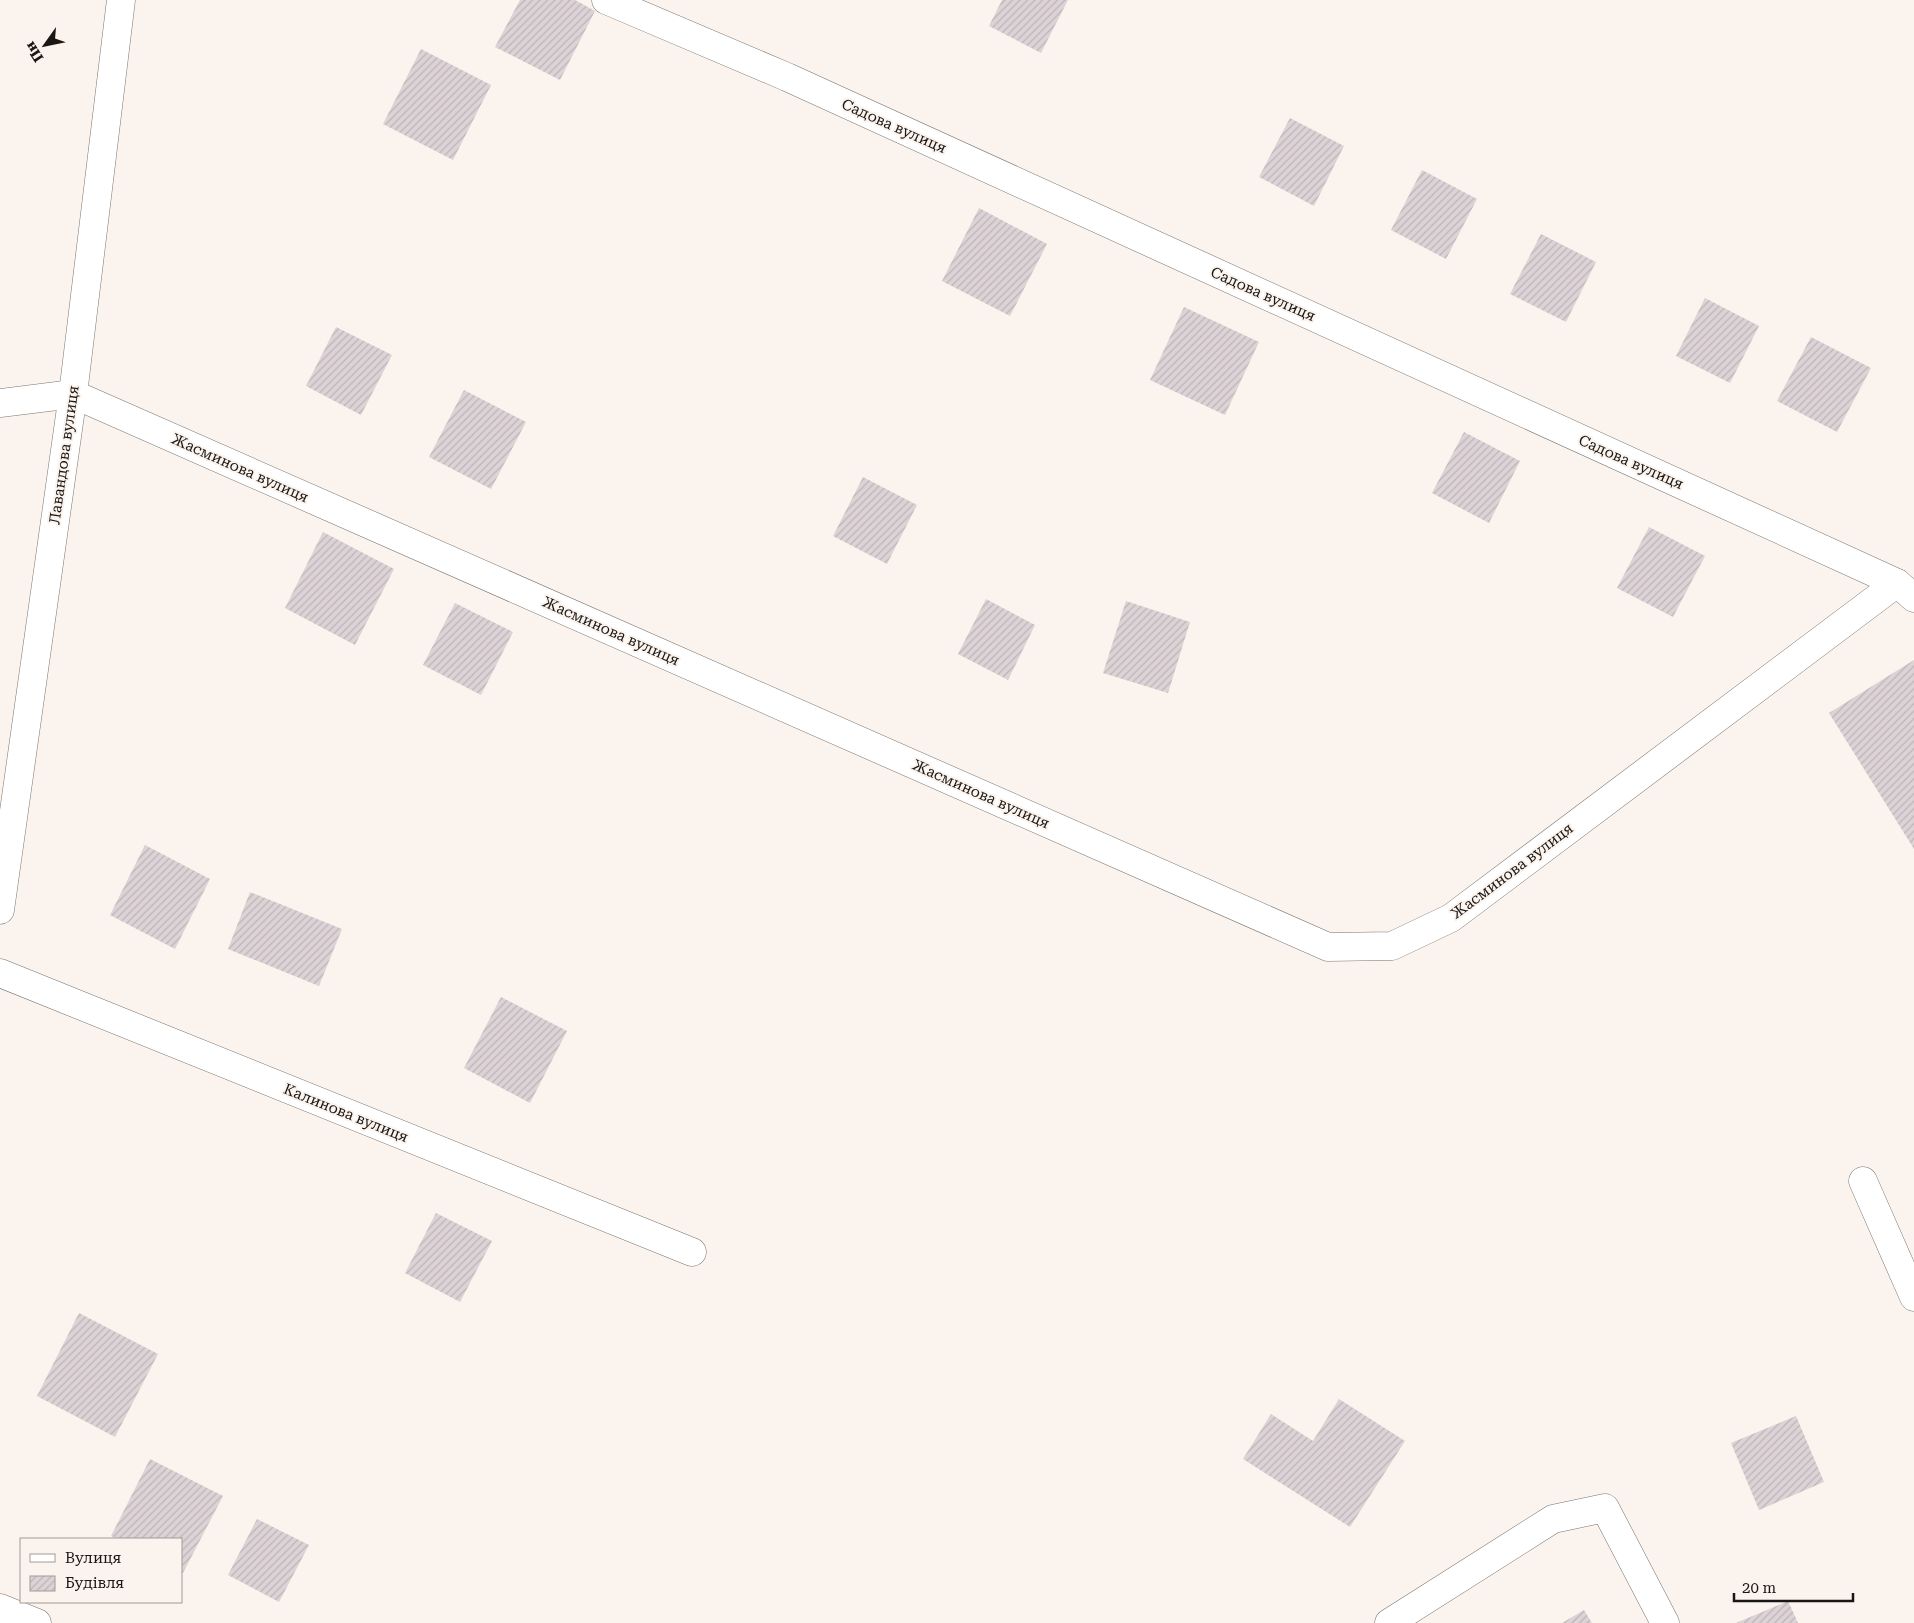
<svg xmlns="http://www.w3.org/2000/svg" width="1914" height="1623" font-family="'Roboto Serif',serif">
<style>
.building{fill:url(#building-hatch)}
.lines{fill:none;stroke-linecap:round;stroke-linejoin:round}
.street-casing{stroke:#7b7570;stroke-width:29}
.street{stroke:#fff;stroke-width:28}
.labels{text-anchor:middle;stroke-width:4;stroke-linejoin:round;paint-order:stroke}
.street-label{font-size:15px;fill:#191614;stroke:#fbf3ed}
</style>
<defs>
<pattern id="building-hatch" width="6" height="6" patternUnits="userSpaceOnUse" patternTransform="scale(1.25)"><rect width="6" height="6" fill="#ddd3d6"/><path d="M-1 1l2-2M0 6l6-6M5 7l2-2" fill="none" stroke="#bdb4b7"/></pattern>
</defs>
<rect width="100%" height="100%" fill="#fbf3ed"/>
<g class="building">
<polygon points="520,0 575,0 595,11 560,80 495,47"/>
<polygon points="1002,0 1068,0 1041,53 989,26"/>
<polygon points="421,49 491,85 453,160 383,124"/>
<polygon points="1290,118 1344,146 1314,206 1259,177"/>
<polygon points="1422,170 1477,199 1446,259 1391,230"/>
<polygon points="979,208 1047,244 1010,316 942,281"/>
<polygon points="1541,234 1596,262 1566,322 1510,294"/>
<polygon points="1705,298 1759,326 1730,383 1676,356"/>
<polygon points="1184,307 1259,342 1225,415 1150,380"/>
<polygon points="336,327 392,355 361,415 306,386"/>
<polygon points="1811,337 1871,368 1837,432 1777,401"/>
<polygon points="464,390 526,422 491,489 429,457"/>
<polygon points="1464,432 1520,461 1489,523 1432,493"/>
<polygon points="863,477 917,505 887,564 833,536"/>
<polygon points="1649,527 1705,556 1673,617 1617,588"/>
<polygon points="323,532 394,569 355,645 285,608"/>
<polygon points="986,599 1035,625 1008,680 958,654"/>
<polygon points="1126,601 1190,622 1168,693 1103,673"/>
<polygon points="455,603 513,632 481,695 423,665"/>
<polygon points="1914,660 1914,849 1829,713"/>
<polygon points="145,845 210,879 175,949 110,915"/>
<polygon points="250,892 342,929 319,986 228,949"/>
<polygon points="501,997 567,1031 530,1103 464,1068"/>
<polygon points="436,1213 492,1241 460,1302 405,1273"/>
<polygon points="79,1313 158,1354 115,1437 37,1396"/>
<polygon points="1339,1399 1405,1441 1350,1527 1243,1459 1271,1414 1313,1441"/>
<polygon points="1796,1416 1824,1482 1759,1510 1731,1443"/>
<polygon points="150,1459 223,1496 183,1573 181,1572 181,1539 117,1539 111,1536"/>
<polygon points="257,1519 309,1545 279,1602 228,1575"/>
<polygon points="1788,1601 1798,1623 1736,1623"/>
<polygon points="1584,1610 1592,1623 1562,1623"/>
</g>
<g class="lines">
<g class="street-casing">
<g id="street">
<polyline points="606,0 787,77 1897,583 1914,598"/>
<polyline points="0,403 73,394 1328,947 1392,946 1451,918 1897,583"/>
<polyline points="0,910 73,394 121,0"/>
<polyline points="0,973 692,1252"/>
<polyline points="1863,1181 1914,1297"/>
<polyline points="0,1608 37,1623"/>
<polyline points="1389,1623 1553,1519 1605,1508 1665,1623"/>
</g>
</g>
<use href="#street" class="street"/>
</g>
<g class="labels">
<g class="street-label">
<text transform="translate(894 126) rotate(24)" y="5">Садова вулиця</text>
<text transform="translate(1263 294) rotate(24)" y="5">Садова вулиця</text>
<text transform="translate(64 455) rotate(-82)" y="5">Лавандова вулиця</text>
<text transform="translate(1631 462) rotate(24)" y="5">Садова вулиця</text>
<text transform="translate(240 468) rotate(24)" y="5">Жасминова вулиця</text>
<text transform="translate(611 631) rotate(24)" y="5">Жасминова вулиця</text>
<text transform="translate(981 794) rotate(24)" y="5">Жасминова вулиця</text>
<text transform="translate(1512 871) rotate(-37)" y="5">Жасминова вулиця</text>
<text transform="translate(346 1113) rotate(22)" y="5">Калинова вулиця</text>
</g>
</g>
<rect x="20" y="1538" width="162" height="65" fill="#fbf3ed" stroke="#a19b96"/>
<rect x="30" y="1554" width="25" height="8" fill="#ffffff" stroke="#a19b96"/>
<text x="65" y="1563" font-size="15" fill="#191614">Вулиця</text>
<rect x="30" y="1576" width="25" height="15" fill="url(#building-hatch)" stroke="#a19b96"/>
<text x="65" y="1588" font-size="15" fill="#191614">Будівля</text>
<g transform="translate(45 45) rotate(237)" stroke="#fbf3ed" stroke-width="4" paint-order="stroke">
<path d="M0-4L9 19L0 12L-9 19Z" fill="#191614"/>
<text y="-8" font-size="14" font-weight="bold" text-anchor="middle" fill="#191614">Пн</text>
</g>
<path d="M1734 1593v8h119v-8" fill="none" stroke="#191614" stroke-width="2.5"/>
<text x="1742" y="1593" font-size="15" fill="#191614" stroke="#fbf3ed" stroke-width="4" paint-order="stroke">20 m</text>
</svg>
